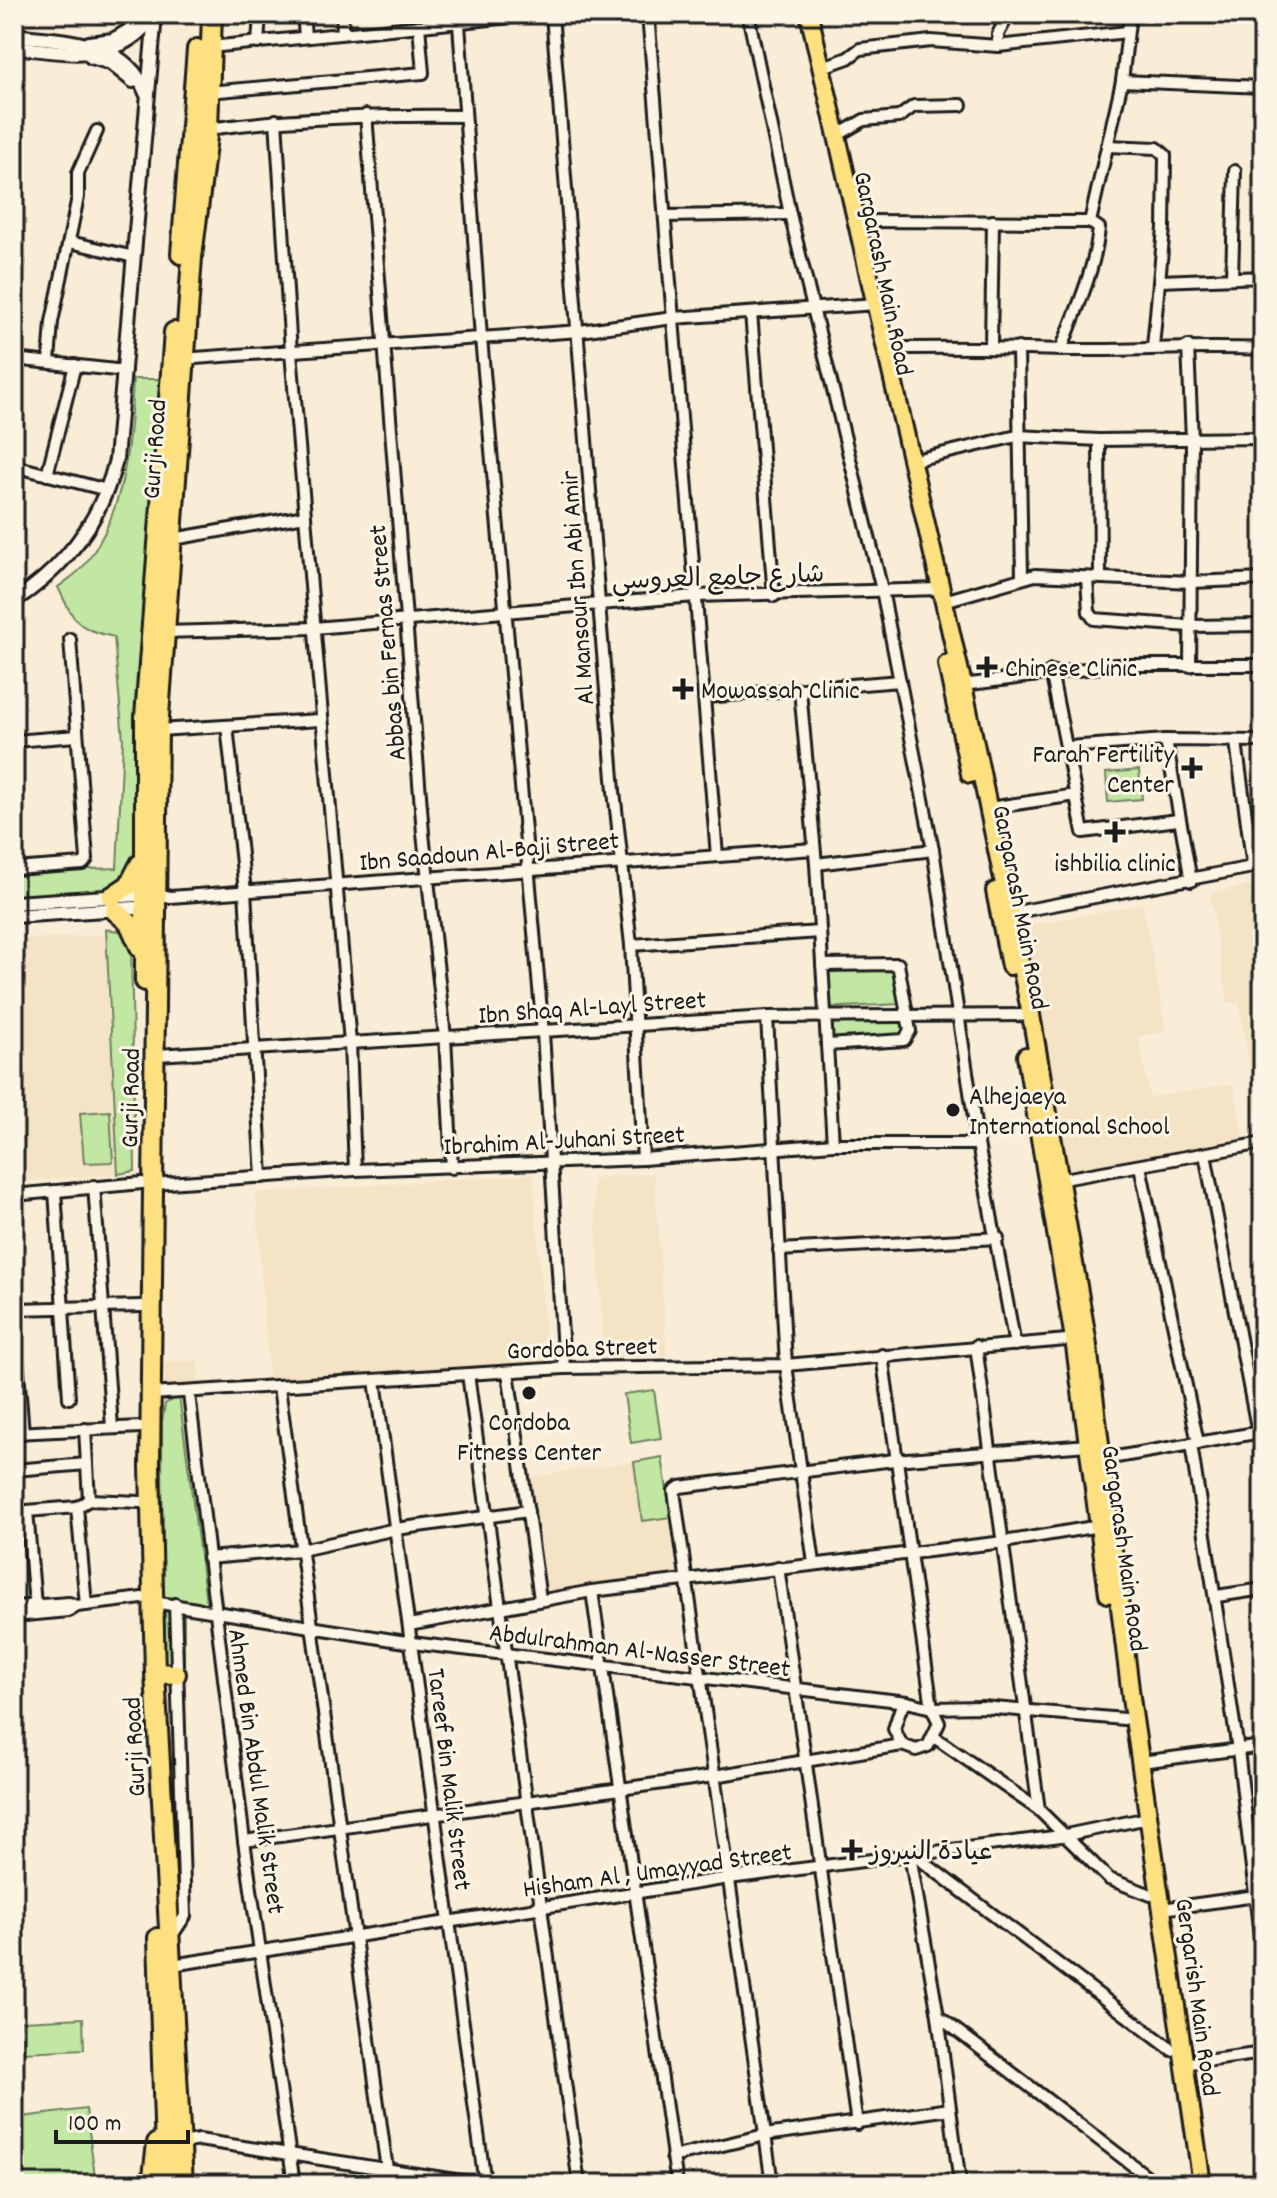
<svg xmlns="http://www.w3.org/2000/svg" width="1277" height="2198" font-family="Dekko,'Playpen Sans Arabic',sans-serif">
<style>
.built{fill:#f5e3c6}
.green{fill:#c1e7a2;stroke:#6e825f;stroke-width:2}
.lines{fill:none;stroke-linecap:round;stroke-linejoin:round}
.minor-casing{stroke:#1c1c1c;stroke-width:16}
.tertiary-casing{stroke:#1c1c1c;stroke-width:18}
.primary-casing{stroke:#1c1c1c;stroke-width:22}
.trunk-casing{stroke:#1c1c1c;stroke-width:24}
.minor{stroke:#fcf5e5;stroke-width:10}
.tertiary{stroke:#fcf5e5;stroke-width:12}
.primary{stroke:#fde080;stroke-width:16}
.trunk{stroke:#fde080;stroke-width:18}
.poi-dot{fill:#1c1c1c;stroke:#fcf5e5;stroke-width:3}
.labels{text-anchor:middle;stroke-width:6;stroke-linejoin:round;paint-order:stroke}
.street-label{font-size:26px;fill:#1c1c1c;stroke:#fcf5e5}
.poi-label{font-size:26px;fill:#1c1c1c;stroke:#fcf5e5;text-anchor:start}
</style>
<rect width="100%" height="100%" fill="#f9edd7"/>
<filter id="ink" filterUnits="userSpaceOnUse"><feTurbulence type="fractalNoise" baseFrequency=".0125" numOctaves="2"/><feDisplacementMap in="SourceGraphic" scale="16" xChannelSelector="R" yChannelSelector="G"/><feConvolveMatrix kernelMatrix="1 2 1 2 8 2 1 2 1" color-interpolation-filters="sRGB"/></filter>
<g filter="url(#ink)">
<g class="built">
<polygon points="1263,883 1263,1135 1260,1136 1239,1002 1228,1003 1210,893"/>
<polygon points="1143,904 1166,1031 1138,1037 1150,1097 1233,1084 1245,1145 1064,1172 1021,927"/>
<polygon points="104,935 118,1174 14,1182 14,940"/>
<polygon points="654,1173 667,1355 605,1359 593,1178"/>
<polygon points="533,1174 547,1365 269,1385 256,1193"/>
<polygon points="198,1361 199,1385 164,1387 163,1362"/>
<polygon points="662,1457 679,1573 548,1593 531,1477"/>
</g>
<g class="green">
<path d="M133,379h32l-30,488 -27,23 -94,6v-24l103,-4 6,-128 -9,-103c-38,-8 -40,-16 -56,-50 9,-7 22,-15 28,-24 40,-53 44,-121 47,-184z"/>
<polygon points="1139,770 1142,799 1108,802 1106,773"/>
<polygon points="106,929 126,932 131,939 135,1171 118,1174"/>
<polygon points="892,965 899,1004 825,1008 827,972"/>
<polygon points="902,1019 904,1034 831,1040 831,1023"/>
<polygon points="110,1111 113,1162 84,1163 80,1113"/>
<polygon points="654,1390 661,1438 631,1443 624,1394"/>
<polygon points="179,1396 208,1616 184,1614 184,1671 163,1668 162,1421 165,1404"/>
<polygon points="662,1457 671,1517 642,1521 634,1462"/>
<polygon points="83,2018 84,2049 24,2052 22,2021"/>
<polygon points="86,2109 96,2184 14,2184 14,2118"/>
</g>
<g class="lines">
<g class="minor-casing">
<g id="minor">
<polyline points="303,14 305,36"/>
<polyline points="342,14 343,33"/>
<polyline points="552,14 614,791 631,945 643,1159"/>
<polyline points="648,14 717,856"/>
<polyline points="748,14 790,214 882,590 933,850 978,1144 1015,1345"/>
<polyline points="459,24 481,338 543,1033 564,1368"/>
<polyline points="258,43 260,14"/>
<polyline points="998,46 998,34 1009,14"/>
<polyline points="210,47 541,14"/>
<polyline points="820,68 848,58 860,49 931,41 998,46 1127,32"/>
<polyline points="1122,81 1263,87"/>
<polyline points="208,92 423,73 419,26"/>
<polyline points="366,115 423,833 445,1037 452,1168"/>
<polyline points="276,120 291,352 350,1043 355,1170"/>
<path d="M208,129c86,-12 170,-14 256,-13"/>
<polyline points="838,135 864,120 899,117 914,106 961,105"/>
<polyline points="1107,146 1157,148 1165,155 1164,228 1153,347"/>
<polyline points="665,216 790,214"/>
<polyline points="858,221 1090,222"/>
<polyline points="70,242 134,257"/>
<polyline points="14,250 18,261 14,285"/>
<polyline points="1232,278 1235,171"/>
<polyline points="1160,281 1263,277"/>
<polyline points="751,313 774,596"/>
<polyline points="991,346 993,221"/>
<polyline points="1188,346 1192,440 1190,666"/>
<polyline points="1018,348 1022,577"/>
<path d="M885,349c67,-4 134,1 201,1 59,0 118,-4 177,-1"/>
<path d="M1061,350c15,-39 34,-80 38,-122l-9,-6 32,-141 8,-67"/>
<polyline points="14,359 125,371"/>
<polyline points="181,359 580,331 673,318 877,304"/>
<polyline points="49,362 52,322 78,197 78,173 97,131"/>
<polyline points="1099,440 1100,577"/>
<polyline points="911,461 1017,436 1099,440 1263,438"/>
<polyline points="14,466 107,490"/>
<polyline points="47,475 75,365"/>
<polyline points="14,481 17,467"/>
<polyline points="173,539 305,516"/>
<polyline points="1087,578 1089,612 1094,619 1190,626 1263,625"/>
<polyline points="944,601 1035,575 1192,582 1263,579"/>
<polyline points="163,632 314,628 695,596 940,589"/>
<polyline points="1051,671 1083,832 1178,820"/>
<polyline points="963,685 1116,665 1263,665"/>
<polyline points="800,690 816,864 833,1144"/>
<polyline points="705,697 900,681"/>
<polyline points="227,726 245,891 262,1177"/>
<polyline points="158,730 320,720"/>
<polyline points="1166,740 1191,881"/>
<polyline points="14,741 77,736"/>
<polyline points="1236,742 1253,867"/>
<polyline points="1068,747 1166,740 1263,741"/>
<polyline points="989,808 1076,795"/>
<polyline points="816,864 933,850"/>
<polyline points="14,869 83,864 87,859 70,639"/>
<polyline points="159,894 170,897 814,849"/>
<polyline points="1011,913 1263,865"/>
<polyline points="631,945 820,932"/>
<polyline points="822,965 898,964 910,1031 904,1040 827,1045"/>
<polyline points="767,1017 786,1365 814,1563"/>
<polyline points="157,1055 767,1017 1031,1015"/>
<polyline points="1205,1154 1258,1433"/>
<polyline points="1140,1166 1198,1443"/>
<polyline points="1058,1180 1263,1143"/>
<polyline points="153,1184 355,1170 643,1159 833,1144 978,1144"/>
<polyline points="94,1186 112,1427"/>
<polyline points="55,1191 69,1398"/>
<polyline points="14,1195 142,1183"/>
<polyline points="779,1250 998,1238"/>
<polyline points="14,1309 142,1306"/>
<polyline points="14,1321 23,1433"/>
<polyline points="976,1346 1039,1810"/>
<polyline points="508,1372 540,1599"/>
<polyline points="468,1374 579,2184"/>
<polyline points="375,1380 485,2184"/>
<polyline points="279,1387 389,2184"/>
<polyline points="150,1394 564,1368 786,1365 1078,1339"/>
<polyline points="189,1394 244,1841 294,2184"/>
<polyline points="85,1429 89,1500"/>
<polyline points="14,1433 141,1427"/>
<polyline points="1191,1444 1238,1750 1263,1961"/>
<polyline points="1099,1460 1261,1432"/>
<polyline points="14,1470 87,1464"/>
<polyline points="77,1507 86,1605"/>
<polyline points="27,1511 35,1605"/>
<polyline points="14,1512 77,1507 89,1500 141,1502"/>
<polyline points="208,1558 301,1550 396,1529 528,1511"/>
<polyline points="778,1567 857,2124"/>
<polyline points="592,1591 677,2184"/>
<polyline points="1217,1596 1263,1589"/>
<polyline points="153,1602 412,1643 907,1702 932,1708 982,1707 1124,1719"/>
<polyline points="14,1607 69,1603 77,1606 142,1598"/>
<polyline points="14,1616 69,1611 77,1606"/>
<polyline points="409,1625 592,1591 1004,1542 1099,1526"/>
<polyline points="934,1737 1039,1810 1109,1879 1151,1895"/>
<polyline points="902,1745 894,1729 900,1710 907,1702"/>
<polyline points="1141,1762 1263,1746"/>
<polyline points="244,1841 714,1776 902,1745 916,1750 928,1746 939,1723 932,1708 882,1355"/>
<polyline points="910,1855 938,2016 960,2184"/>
<polyline points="914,1855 1172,2050"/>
<polyline points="1162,1909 1263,1895"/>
<polyline points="171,1937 185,1916 175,1604"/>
<polyline points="172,1965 729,1878 1061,1836 1148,1818"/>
<polyline points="938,2016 1157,2184"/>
<polyline points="1183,2064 1263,2053"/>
<polyline points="182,2143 199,2140 481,2184"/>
<polyline points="672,2157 765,2135 950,2109"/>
<polyline points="772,2184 674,1491 680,1487 894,1460 1088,1445"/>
</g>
</g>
<g class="tertiary-casing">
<g id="tertiary">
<path d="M14,35c49,6 111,4 132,58"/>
<polyline points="89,43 113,40 135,27"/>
<path d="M14,47c52,5 105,19 139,-31"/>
<polyline points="91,57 111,63 133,81"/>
<path d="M14,601c52,-34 87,-80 102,-141l39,-446"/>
<polyline points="14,903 152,894"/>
<polyline points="14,916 150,907"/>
</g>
</g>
<g class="primary-casing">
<g id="primary">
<polyline points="809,14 963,685 1031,1015 1087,1338 1132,1705 1202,2184"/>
<polyline points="947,664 970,774"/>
<polyline points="995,891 1010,966"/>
<polyline points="1026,1056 1074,1339 1108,1594"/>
</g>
</g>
<g class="trunk-casing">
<g id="trunk">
<polyline points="181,254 197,49"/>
<polyline points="111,897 129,885 140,864"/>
<polyline points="115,911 129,923 140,947"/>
<polyline points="145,981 145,717 174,332"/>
<polyline points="155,1673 176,1674"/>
<polyline points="158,1938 166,2184"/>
<polyline points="152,2184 157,2143"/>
<polyline points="183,2184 155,1673 150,1466 158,730 192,257 208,129 212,14"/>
</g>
</g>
<use href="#minor" class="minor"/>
<use href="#tertiary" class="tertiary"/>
<use href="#primary" class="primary"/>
<use href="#trunk" class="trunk"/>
</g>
</g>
<g class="poi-dot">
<path d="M983 655h8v8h8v8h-8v8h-8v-8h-8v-8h8z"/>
<path d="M679 677h8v8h8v8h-8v8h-8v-8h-8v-8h8z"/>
<path d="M1188 756h8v8h8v8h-8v8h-8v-8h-8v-8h8z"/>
<path d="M1111 820h8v8h8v8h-8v8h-8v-8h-8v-8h8z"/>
<circle cx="953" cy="1110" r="8"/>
<circle cx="529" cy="1393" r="8"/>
<path d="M848 1838h8v8h8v8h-8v8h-8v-8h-8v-8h8z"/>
</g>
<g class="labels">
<g class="street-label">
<text transform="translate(885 273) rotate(78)" y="9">Gargarash Main Road</text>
<text transform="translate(153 449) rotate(-86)" y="9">Gurji Road</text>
<text transform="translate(718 576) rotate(-2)" y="9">شارع جامع العروسي</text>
<text transform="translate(576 588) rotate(-94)" y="9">Al Mansour Ibn Abi Amir</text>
<text transform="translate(386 643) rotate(-95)" y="9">Abbas bin Fernas Street</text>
<text transform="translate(489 850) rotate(-5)" y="9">Ibn Saadoun Al-Baji Street</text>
<text transform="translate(1022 907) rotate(79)" y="9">Gargarash Main Road</text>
<text transform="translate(592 1006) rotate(-4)" y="9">Ibn Shaq Al-Layl Street</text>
<text transform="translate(129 1098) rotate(-89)" y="9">Gurji Road</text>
<text transform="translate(564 1139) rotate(-3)" y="9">Ibrahim Al-Juhani Street</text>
<text transform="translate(582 1347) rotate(-2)" y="9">Gordoba Street</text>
<text transform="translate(1126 1548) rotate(82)" y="9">Gargarash Main Road</text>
<text transform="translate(640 1649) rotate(7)" y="9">Abdulrahman Al-Nasser Street</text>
<text transform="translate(133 1747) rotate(-93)" y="9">Gurji Road</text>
<text transform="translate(258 1771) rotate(82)" y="9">Ahmed Bin Abdul Malik Street</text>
<text transform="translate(451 1779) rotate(83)" y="9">Tareef Bin Malik Street</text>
<text transform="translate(657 1869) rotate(-8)" y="9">Hisham Al , Umayyad Street</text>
<text transform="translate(1199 1997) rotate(82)" y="9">Gergarish Main Road</text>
</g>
<g class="poi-label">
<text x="1005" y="676">Chinese Clinic</text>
<text x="701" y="698">Mowassah Clinic</text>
<text x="1174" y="762" text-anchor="end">Farah Fertility<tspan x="1174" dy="30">Center</tspan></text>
<text x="1115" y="871" text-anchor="middle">ishbilia clinic</text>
<text x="969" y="1104">Alhejaeya<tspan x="969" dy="30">International School</tspan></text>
<text x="529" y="1430" text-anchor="middle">Cordoba<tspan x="529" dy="30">Fitness Center</tspan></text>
<text x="870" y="1859">عيادة النيروز</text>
</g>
</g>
<rect width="1277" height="2198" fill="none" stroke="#fcf5e5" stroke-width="48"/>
<rect x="24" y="24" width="1229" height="2150" fill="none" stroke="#1c1c1c" stroke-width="3" filter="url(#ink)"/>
<path d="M56 2130v12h132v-12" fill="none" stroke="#1c1c1c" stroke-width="4"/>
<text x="68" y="2130" font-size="24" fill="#1c1c1c" stroke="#fcf5e5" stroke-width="6" paint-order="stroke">100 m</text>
</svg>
